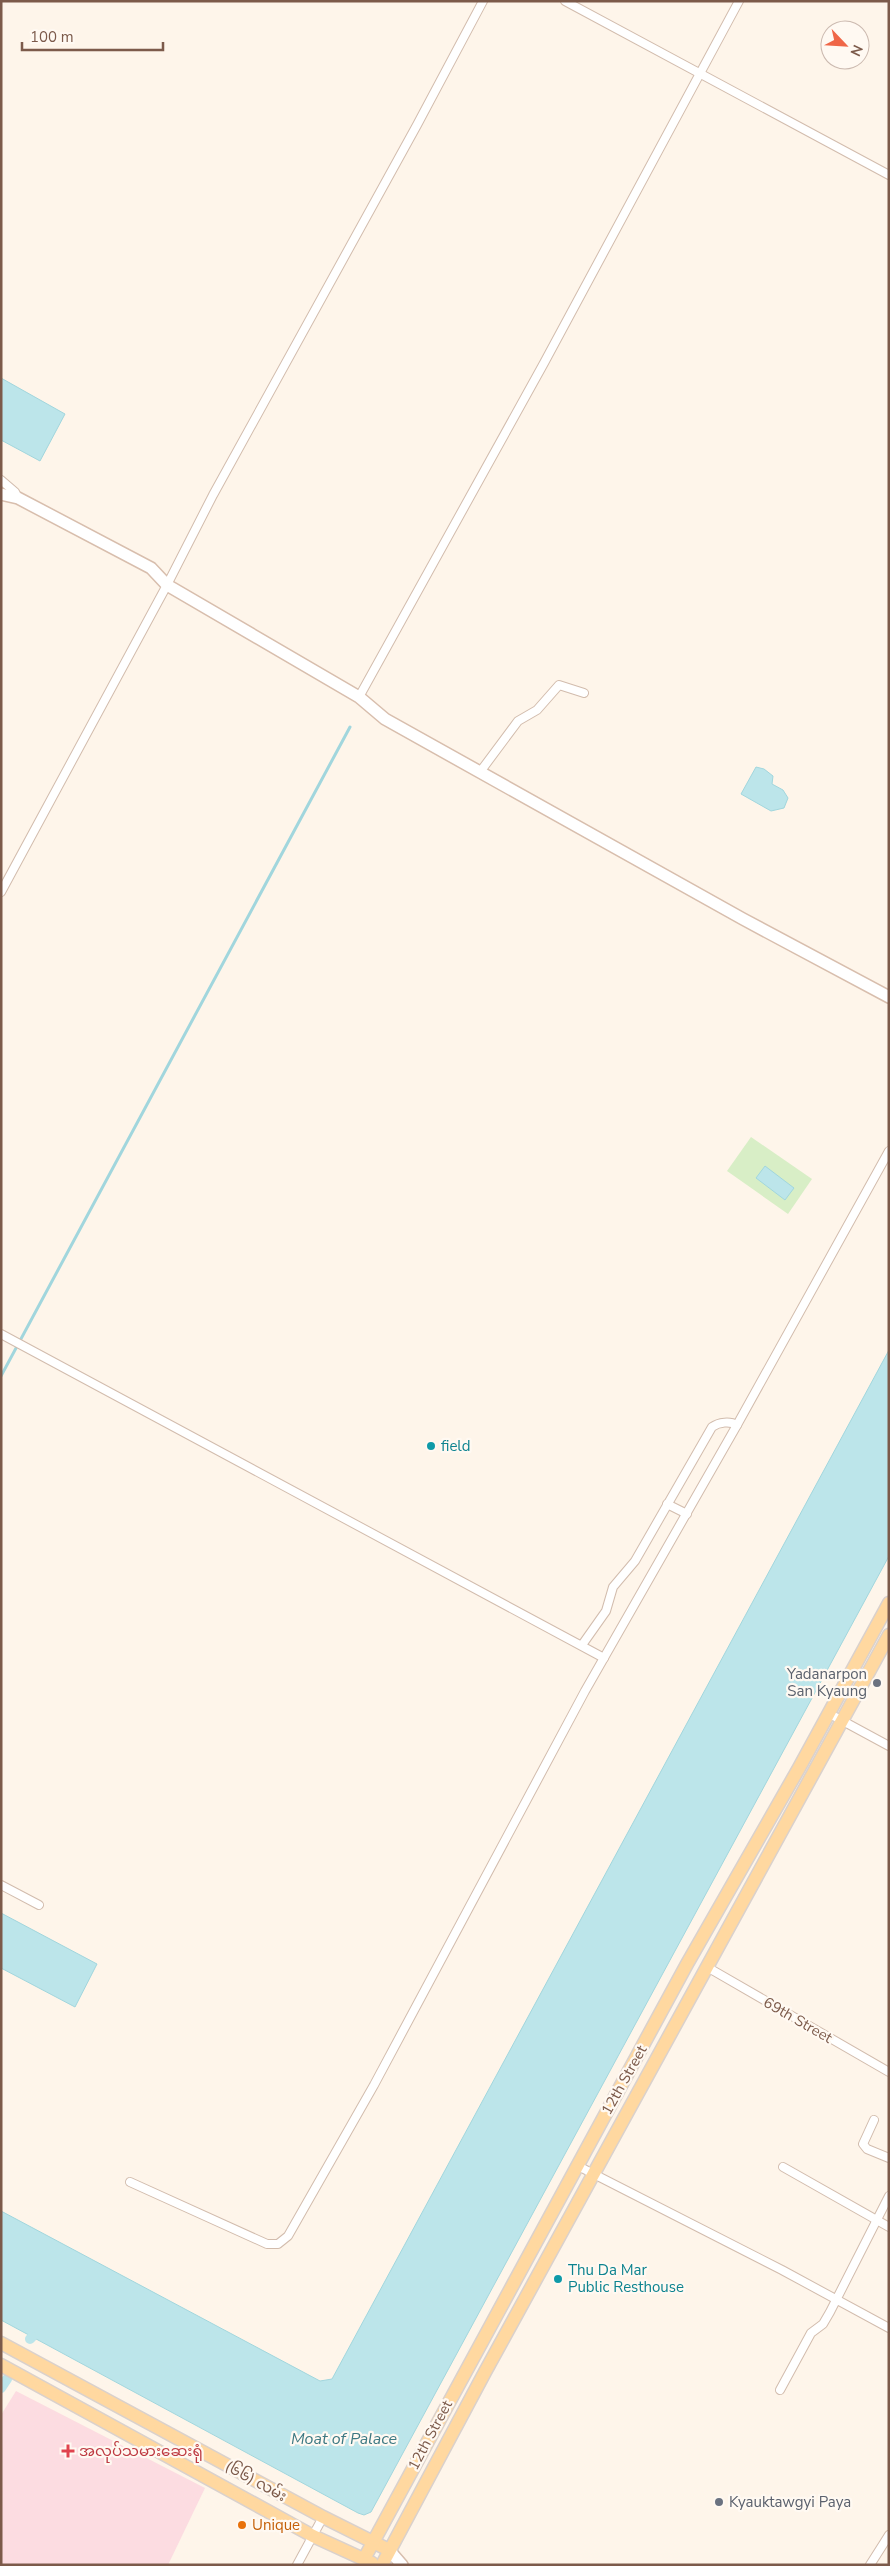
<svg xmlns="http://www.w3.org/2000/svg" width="890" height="2566" font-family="'Nunito Sans','Noto Sans Myanmar',sans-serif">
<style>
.medical{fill:#fcdce1}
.green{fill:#d8eec6}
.water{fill:#bce5ea;stroke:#a1d6dd}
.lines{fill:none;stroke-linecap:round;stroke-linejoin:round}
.stream{stroke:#a1d6dd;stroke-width:3}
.canal{stroke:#bce5ea;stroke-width:10}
.street-casing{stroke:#d2bcad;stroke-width:10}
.secondary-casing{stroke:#d8bead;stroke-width:14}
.primary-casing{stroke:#dad1cc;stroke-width:15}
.street{stroke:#fff;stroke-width:8}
.secondary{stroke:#fff;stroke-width:11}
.primary{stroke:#ffd8a0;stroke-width:12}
.culture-dot{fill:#0f9aa8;stroke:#fff9f2;stroke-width:2}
.worship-dot{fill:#6b7280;stroke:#fff9f2;stroke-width:2}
.health-dot{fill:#e0444e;stroke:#fff9f2;stroke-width:2}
.food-dot{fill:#e8710a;stroke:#fff9f2;stroke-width:2}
.labels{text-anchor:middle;stroke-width:4.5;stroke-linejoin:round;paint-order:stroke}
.culture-label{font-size:15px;fill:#0d838f;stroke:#fff9f2;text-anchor:start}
.worship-label{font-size:15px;fill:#5b616d;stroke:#fff9f2;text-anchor:end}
.street-label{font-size:15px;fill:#7c5a4a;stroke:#fff9f2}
.health-label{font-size:15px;fill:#be3a42;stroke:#fff9f2;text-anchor:start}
.food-label{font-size:15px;fill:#c56008;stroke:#fff9f2;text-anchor:start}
.water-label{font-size:16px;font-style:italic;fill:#3c7882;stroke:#fff9f2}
</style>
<rect width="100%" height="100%" fill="#fef5ea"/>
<polygon class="medical" points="16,2391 205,2488 168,2565 1,2565 1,2415"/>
<polygon class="green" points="751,1137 812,1179 788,1214 727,1171"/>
<g class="water">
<polygon points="1,378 65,414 40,461 1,440"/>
<polygon points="756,767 764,769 773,776 772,784 783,790 788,798 784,808 771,811 741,794"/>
<polygon points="765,1166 794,1188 785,1200 756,1178"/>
<polygon points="889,1350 889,1556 371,2512 364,2515 358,2513 1,2320 1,2211 320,2381 332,2379"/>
<polygon points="1,1913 97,1964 75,2007 1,1968"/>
</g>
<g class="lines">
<polyline class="stream" points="1,1376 350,727"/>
<g class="canal">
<polyline points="30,2339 32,2337"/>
<polyline points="1,2388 7,2379"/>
</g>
<g class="street-casing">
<g id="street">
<polyline points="565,1 889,175"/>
<polyline points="1,480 15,492 18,498"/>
<polyline points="359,697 544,363 739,1"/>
<polyline points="480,772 518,721 537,710 559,685 584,693"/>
<polyline points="1,892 167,585 213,495 417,125 483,1"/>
<polyline points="1,1334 604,1658"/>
<polyline points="667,1504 687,1514"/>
<path d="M582,1645l24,-34 7,-24 22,-26 77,-134c7,-5 18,-6 25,-2"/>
<polyline points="828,1713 889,1746"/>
<polyline points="1,1885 39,1905"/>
<polyline points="707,1967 889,2072"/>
<polyline points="874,2120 863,2144 867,2149 889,2158"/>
<polyline points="578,2166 782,2270 889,2328"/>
<polyline points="783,2167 889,2227"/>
<polyline points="130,2182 267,2244 278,2244 288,2236 374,2085 585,1691 737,1425 889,1151"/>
<polyline points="780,2390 811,2333 823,2324 830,2312 889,2196"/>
<polyline points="297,2565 323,2517"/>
<polyline points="870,2565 889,2535"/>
</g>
</g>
<g class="secondary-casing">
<g id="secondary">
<polyline points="1,494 18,498 151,568 167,585 359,697 385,719 743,919 889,997"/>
<polyline points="389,2550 402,2565"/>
</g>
</g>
<g class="primary-casing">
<g id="primary">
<polyline points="1,2343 323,2517 389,2550"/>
<polyline points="1,2365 313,2536 372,2563"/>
<polyline points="364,2559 687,1964 799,1768 889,1603"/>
<polyline points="382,2565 485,2372 889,1635"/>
</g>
</g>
<use href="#street" class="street"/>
<use href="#secondary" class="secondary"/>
<use href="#primary" class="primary"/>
</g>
<g class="culture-dot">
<circle cx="431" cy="1446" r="5"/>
<circle cx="558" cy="2279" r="5"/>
</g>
<g class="worship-dot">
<circle cx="877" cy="1683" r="5"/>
<circle cx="719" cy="2502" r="5"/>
</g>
<path class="health-dot" d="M65.5 2443.5h5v5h5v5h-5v5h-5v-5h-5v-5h5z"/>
<circle class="food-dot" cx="242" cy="2525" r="5"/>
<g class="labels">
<g class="culture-label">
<text x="441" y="1451">field</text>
<text x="568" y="2275">Thu Da Mar<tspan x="568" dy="17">Public Resthouse</tspan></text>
</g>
<g class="worship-label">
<text x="867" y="1679">Yadanarpon<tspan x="867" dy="17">San Kyaung</tspan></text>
<text x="729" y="2507" text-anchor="start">Kyauktawgyi Paya</text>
</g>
<g class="street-label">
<text transform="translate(798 2020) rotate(30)" y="5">69th Street</text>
<text transform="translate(624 2080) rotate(-61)" y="5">12th Street</text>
<text transform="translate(430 2435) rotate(-62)" y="5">12th Street</text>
<text transform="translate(256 2481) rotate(29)" y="5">(၆၆) လမ်း</text>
</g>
<g class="health-label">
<text x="79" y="2456">အလုပ်သမားဆေးရုံ</text>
</g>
<g class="food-label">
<text x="252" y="2530">Unique</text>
</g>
<g class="water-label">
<text x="344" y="2444">Moat of Palace</text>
</g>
</g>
<rect width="890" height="2566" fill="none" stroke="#7c5a4a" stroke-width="5"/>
<g transform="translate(845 45) rotate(115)"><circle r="24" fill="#fff9f2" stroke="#cbb9af"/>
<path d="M0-4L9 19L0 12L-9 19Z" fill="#ef6647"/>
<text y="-8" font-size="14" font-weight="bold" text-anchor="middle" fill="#7c5a4a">N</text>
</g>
<path d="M22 42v8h141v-8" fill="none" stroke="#7c5a4a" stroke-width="2.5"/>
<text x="30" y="42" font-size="15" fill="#7c5a4a" stroke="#fff9f2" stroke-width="4" paint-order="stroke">100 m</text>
</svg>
